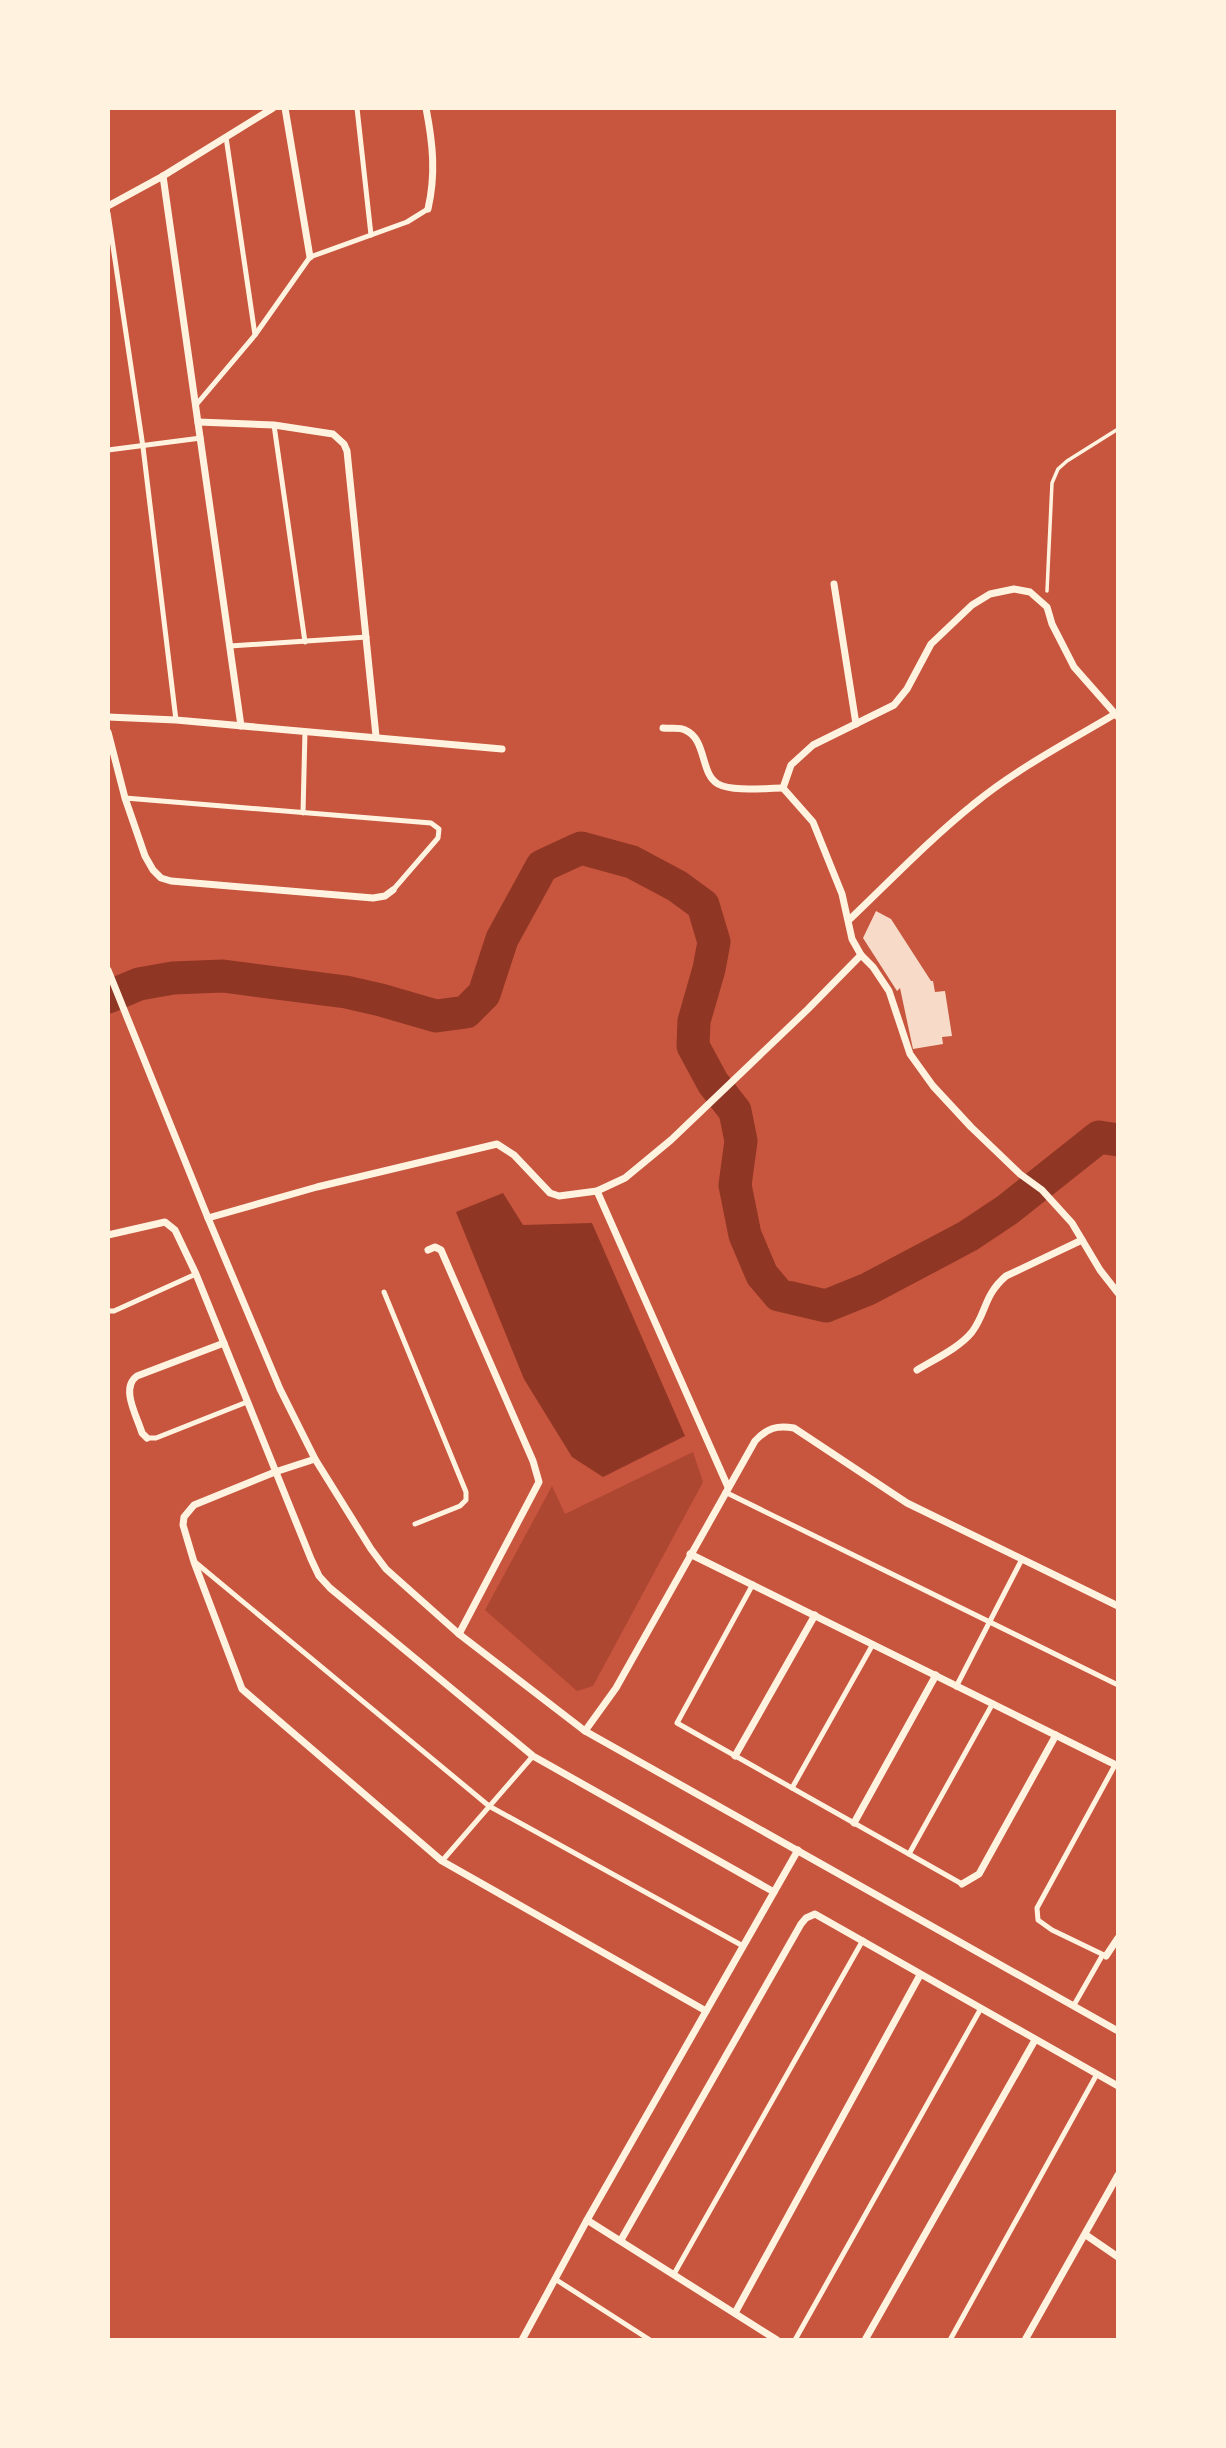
<svg xmlns="http://www.w3.org/2000/svg" width="1226" height="2448" font-family="Cabin,sans-serif">
<style>
.green{fill:#ae4732}
.water{fill:#8f3625}
.lines{fill:none;stroke-linecap:round;stroke-linejoin:round}
.river{stroke:#8f3625;stroke-width:33}
.building{fill:#f7dbc8}
.path{stroke:#fff3e0;stroke-width:3.5}
.service{stroke:#fff3e0;stroke-width:5}
.minor{stroke:#fff3e0;stroke-width:7}
</style>
<rect width="100%" height="100%" fill="#c8553d"/>
<polygon class="green" points="693,1452 703,1482 593,1686 577,1691 485,1610 552,1486 565,1514"/>
<polygon class="water" points="503,1193 523,1225 592,1223 685,1436 603,1477 572,1457 524,1379 456,1212"/>
<g class="lines">
<polyline class="river" points="108,997 139,984 173,978 223,976 346,992 381,1000 436,1016 466,1012 484,994 502,939 542,866 581,848 632,862 677,886 703,905 714,942 709,969 694,1021 693,1046 713,1083 735,1111 741,1141 735,1185 745,1235 762,1275 779,1295 826,1306 868,1289 968,1236 1007,1210 1099,1137 1118,1140"/>
</g>
<polygon class="building" points="876,911 891,919 931,981 933,981 935,992 945,991 952,1036 942,1037 943,1044 913,1049 900,988 897,991 863,938"/>
<g class="lines">
<polyline class="path" points="1047,591 1052,483 1058,469 1067,461 1118,429"/>
<g class="service">
<polyline points="357,108 371,235"/>
<polyline points="226,137 255,335"/>
<polyline points="108,213 143,447 176,720"/>
<polyline points="196,405 255,335 310,257 407,222 428,209"/>
<polyline points="274,425 305,642"/>
<polyline points="108,450 201,438"/>
<polyline points="230,646 367,637"/>
<polyline points="125,798 431,823 439,829 438,838 393,890"/>
<polyline points="303,813 305,731"/>
<polyline points="384,1292 466,1492 466,1500 460,1506 415,1524"/>
<polyline points="108,1311 114,1311 196,1274"/>
<polyline points="147,1438 156,1438 247,1402"/>
<polyline points="725,1492 1118,1685"/>
<polyline points="195,1562 489,1806 743,1946"/>
<polyline points="753,1584 677,1723 962,1884"/>
<polyline points="956,1687 1021,1561"/>
<polyline points="792,1788 873,1644"/>
<polyline points="909,1854 993,1703"/>
<polyline points="442,1861 533,1756"/>
<polyline points="1106,1956 1052,1930 1038,1920 1037,1908 1115,1765"/>
<polyline points="1074,2005 1102,1956"/>
<polyline points="674,2274 863,1940"/>
<polyline points="555,2279 650,2340"/>
<polyline points="795,2340 980,2010"/>
<polyline points="950,2340 1097,2074"/>
</g>
<g class="minor">
<polyline points="285,108 310,257"/>
<path d="M426,108c7,36 10,66 2,101"/>
<polyline points="163,176 241,726"/>
<polyline points="108,206 163,176 273,108"/>
<polyline points="198,422 274,425 333,434 344,444 347,451 376,736"/>
<polyline points="834,584 856,724"/>
<polyline points="108,717 176,720 502,749"/>
<polyline points="1118,717 1074,667 1052,624 1047,607 1030,592 1014,589 990,594 972,605 931,644 907,689 894,705 813,745 791,765 783,788 813,822 842,894 852,939 861,955 873,967 889,991 910,1054 933,1086 971,1127 1020,1174 1042,1190 1072,1223 1100,1270 1118,1293"/>
<path d="M663,728c7,1 17,-1 22,2 22,9 15,44 33,54 15,8 48,4 65,4"/>
<polyline points="108,732 125,798 145,856 153,870 161,878 171,881 373,898 385,896 393,890"/>
<path d="M849,920c42,-40 81,-81 126,-117 43,-35 93,-61 140,-89"/>
<polyline points="108,970 208,1218 280,1389 315,1459 371,1549 386,1569 459,1634 585,1731 1118,2031"/>
<polyline points="597,1191 728,1487"/>
<polyline points="208,1218 317,1187 497,1144 514,1155 550,1193 559,1196 597,1191 625,1178 671,1140 808,1009 861,955"/>
<polyline points="108,1235 165,1222 175,1230 196,1274 311,1559 319,1576 330,1588 533,1756 774,1892"/>
<polyline points="428,1250 435,1247 441,1250 533,1461 539,1482 459,1634"/>
<path d="M917,1370c18,-11 42,-22 55,-38 15,-20 11,-36 34,-56l76,-36"/>
<path d="M147,1438l-5,-5c-5,-17 -22,-45 -5,-57l87,-33"/>
<polyline points="315,1459 275,1472 194,1505 184,1517 183,1525 194,1562 242,1689 442,1861 706,2011"/>
<polyline points="690,1554 1118,1766"/>
<path d="M585,1731l31,-43 139,-247c12,-13 22,-16 39,-13l113,75 211,103"/>
<polyline points="735,1756 815,1615"/>
<polyline points="854,1823 936,1675"/>
<polyline points="962,1884 979,1874 1056,1735"/>
<polyline points="1106,1956 1118,1938"/>
<polyline points="587,2220 777,2340"/>
<polyline points="1086,2235 1118,2257"/>
<polyline points="621,2240 801,1924 806,1918 815,1914 1118,2086"/>
<polyline points="735,2313 920,1975"/>
<polyline points="522,2340 587,2220 798,1850"/>
<polyline points="865,2340 1035,2040"/>
<polyline points="1025,2340 1118,2175"/>
</g>
</g>
<rect width="1226" height="2448" fill="none" stroke="#fff3e0" stroke-width="220"/>
</svg>
